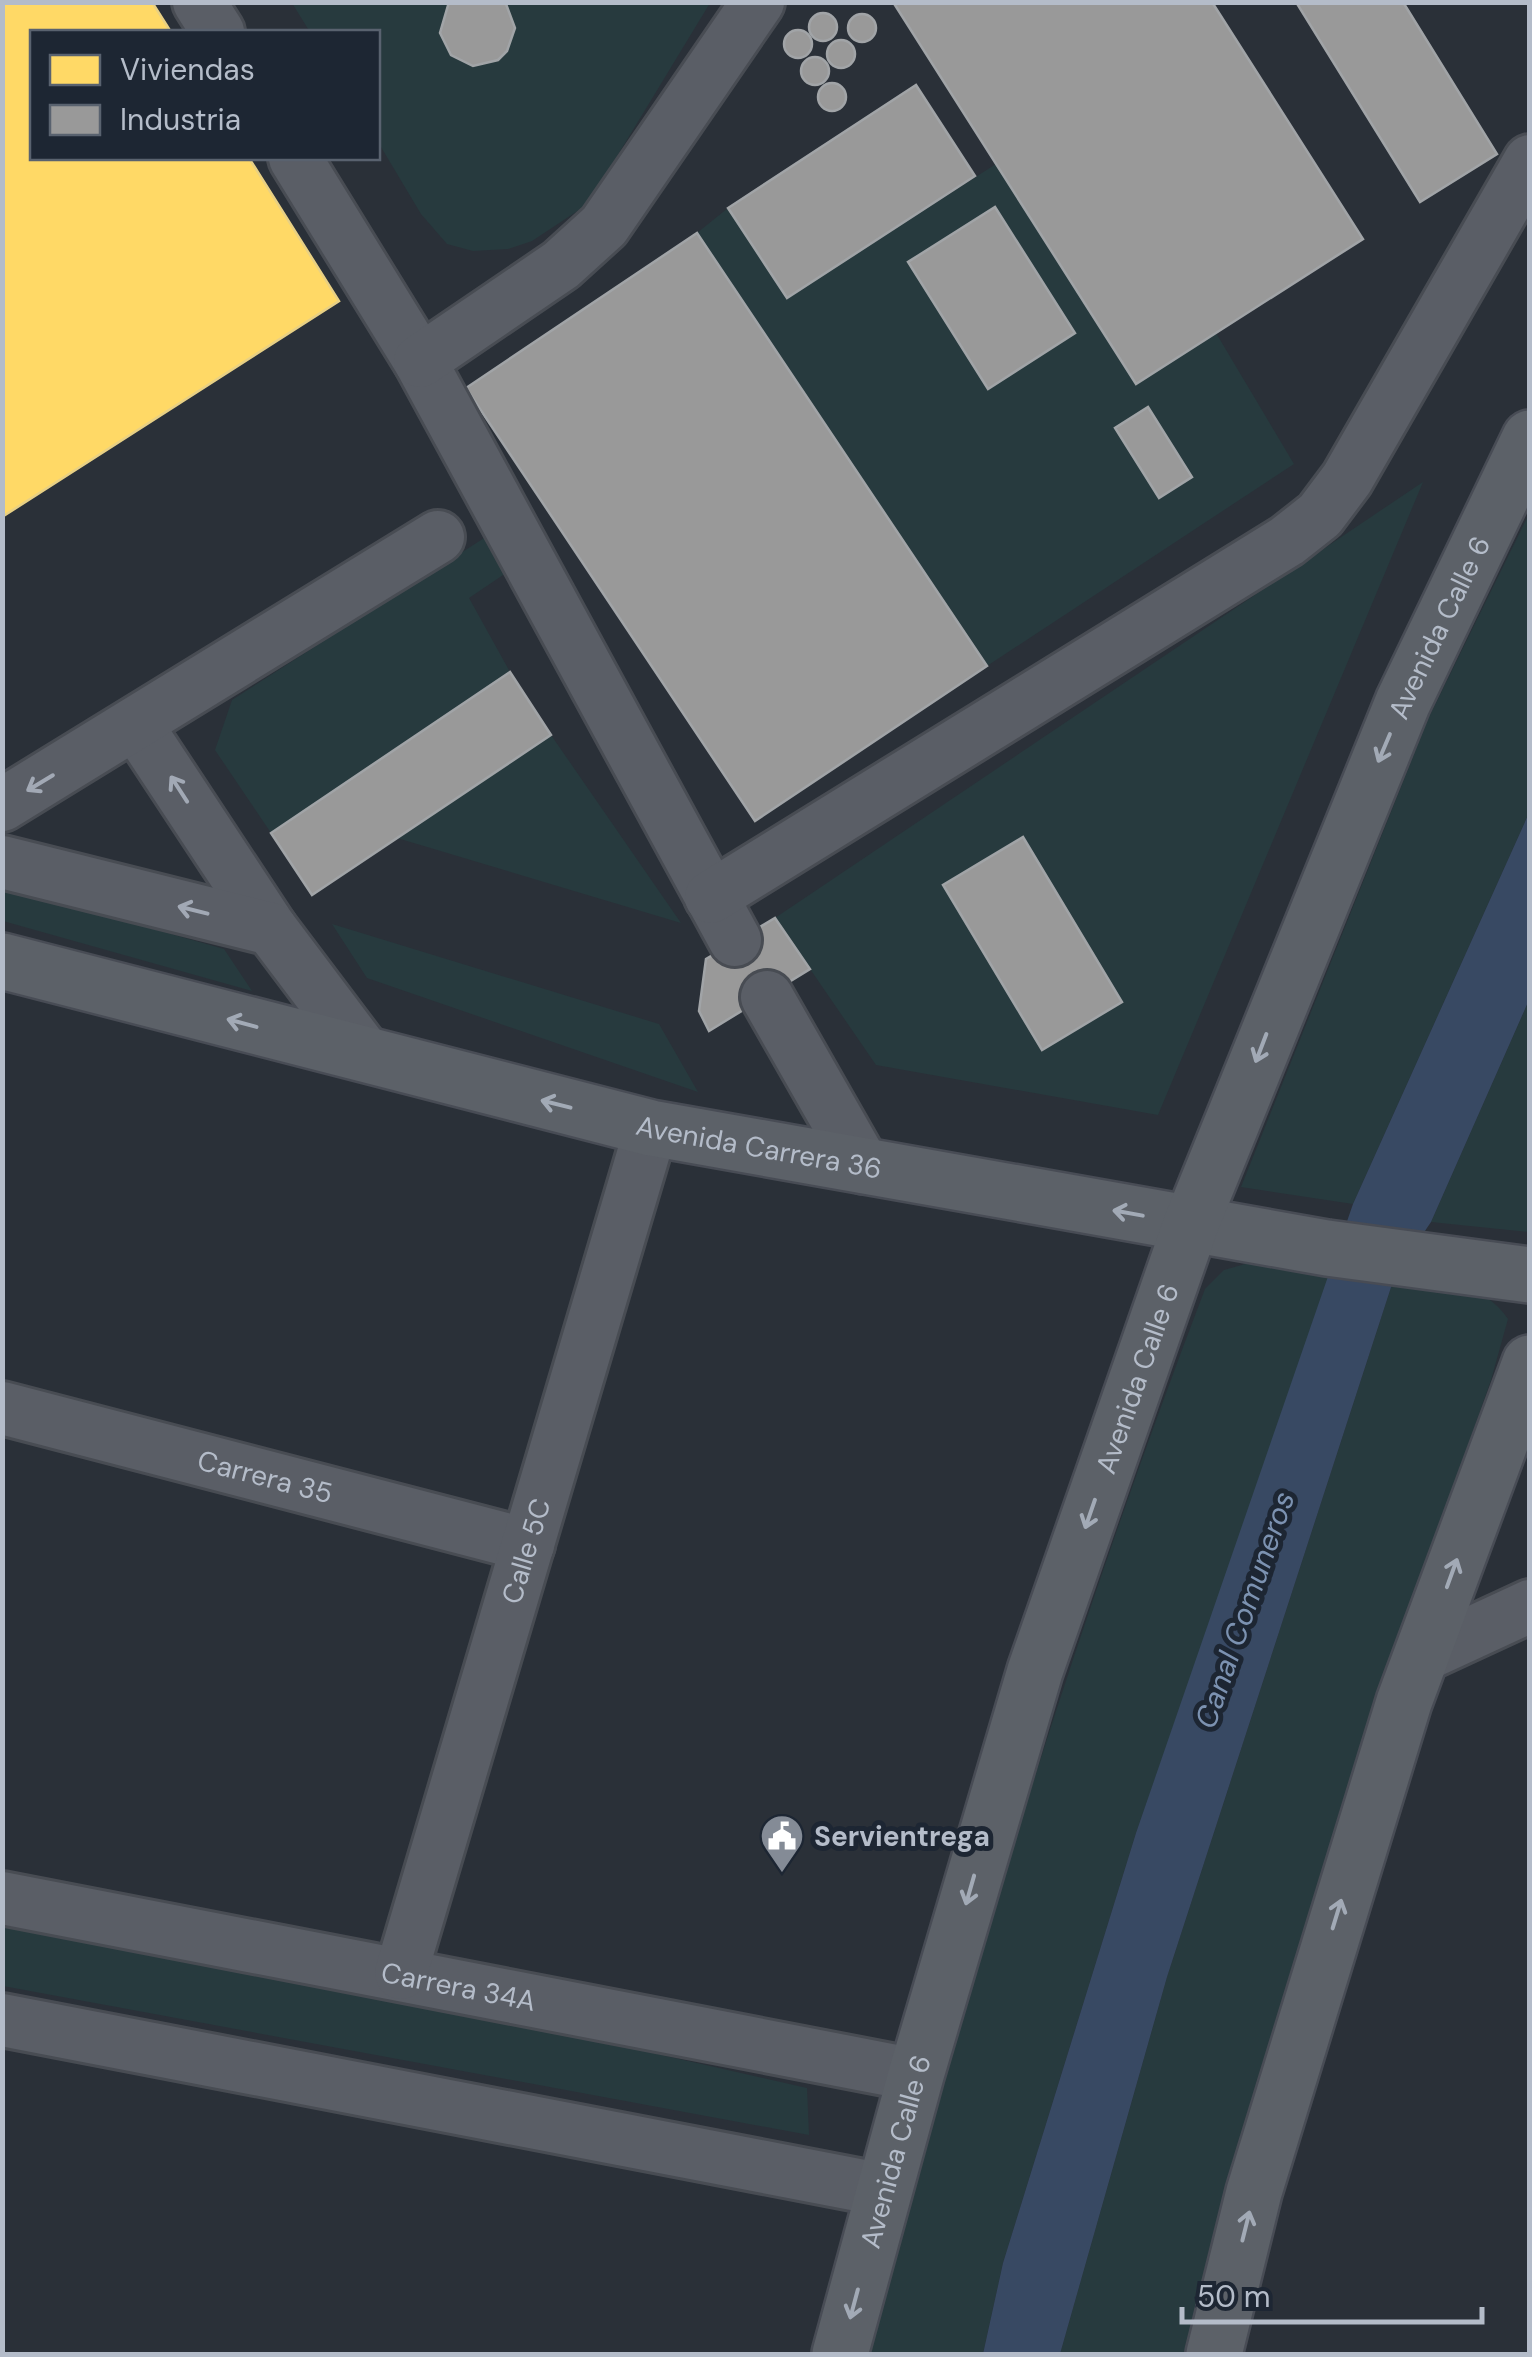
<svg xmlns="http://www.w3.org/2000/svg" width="1532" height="2357" font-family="'DM Sans',sans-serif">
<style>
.green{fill:#273a3e}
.water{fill:#384963}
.homes{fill:#ffd966;stroke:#e8d084;stroke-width:2.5}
.industry{fill:#999;stroke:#a1a4a7;stroke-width:2.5}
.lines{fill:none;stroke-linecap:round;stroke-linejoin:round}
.minor-casing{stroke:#484c53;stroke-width:58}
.major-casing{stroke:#484c55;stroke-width:60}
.minor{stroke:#5a5e66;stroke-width:52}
.major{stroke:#5c6168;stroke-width:55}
.oneway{stroke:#a2aab6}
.oneway2{stroke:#a2a9b5}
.labels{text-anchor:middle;stroke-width:10;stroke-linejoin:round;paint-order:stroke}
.street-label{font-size:28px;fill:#b4bcc9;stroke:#1d2633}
.poi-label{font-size:28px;font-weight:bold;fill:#b4bcc9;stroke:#1d2633;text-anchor:start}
.water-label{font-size:30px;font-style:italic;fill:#7c92b1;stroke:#1d2633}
</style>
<rect width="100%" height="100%" fill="#2a3038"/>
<g class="green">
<polygon points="292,3 710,3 588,204 532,241 508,249 473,251 447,244 421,214 378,142 378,32 310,32"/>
<polygon points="996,164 1136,383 1216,333 1294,464 987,666 697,233 728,208 787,298"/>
<polygon points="1423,482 1158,1115 876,1065 775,918"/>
<polygon points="1529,514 1529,813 1353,1204 1241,1187 1429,717"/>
<polygon points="506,524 506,573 469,598 510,672 271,833 215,750 232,700"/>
<polygon points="551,735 681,923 397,838"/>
<polygon points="2,886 224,949 252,991 3,921"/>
<polygon points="332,924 659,1024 698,1092 367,978"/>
<polygon points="1529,1000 1529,1232 1431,1222"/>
<path d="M1259,1260l75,10 -198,563 -133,430 -20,91h-116c96,-360 205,-717 338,-1065l19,-19z"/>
<path d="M1395,1275c43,7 88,6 113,44l-17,61 -150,426 -156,548h-125l107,-377z"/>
<polygon points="2,1926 485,2015 807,2088 809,2135 3,1986"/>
</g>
<polygon class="water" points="1529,813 1529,1000 1431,1222 1395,1275 1167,1977 1060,2354 983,2354 1003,2263 1136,1833 1353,1204"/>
<polygon class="homes" points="2,2 152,2 171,32 32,32 32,158 249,158 339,301 2,517"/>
<g class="industry">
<polygon points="449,2 506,4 515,28 507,51 498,60 473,66 451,55 440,33"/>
<polygon points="893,2 1212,2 1363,239 1136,384"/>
<polygon points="1296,2 1403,2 1497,154 1420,202"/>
<circle cx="823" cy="27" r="14"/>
<circle cx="862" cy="28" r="14"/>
<circle cx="798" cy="44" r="14"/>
<circle cx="841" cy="54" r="14"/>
<circle cx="815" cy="71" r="14"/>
<circle cx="832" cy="97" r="14"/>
<polygon points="916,85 975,176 787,298 728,208"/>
<polygon points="995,207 1075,333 988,389 908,262"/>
<polygon points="697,233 987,666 755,821 466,388"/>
<polygon points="1148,407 1192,477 1159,498 1115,428"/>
<polygon points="510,672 551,735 312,895 271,833"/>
<polygon points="1023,837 1122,1002 1042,1050 943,885"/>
<polygon points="775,918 810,969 709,1031 699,1011 706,959"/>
</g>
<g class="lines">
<g class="minor-casing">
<g id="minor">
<polyline points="199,2 218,32"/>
<polyline points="295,158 420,361 735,940"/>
<polyline points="420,361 561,265 604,226 758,2"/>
<polyline points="137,726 271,929"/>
<polyline points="2,805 438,537"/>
<polyline points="2,862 271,929 366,1055"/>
<polyline points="711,897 1287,541 1320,515 1347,479 1530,161"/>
<polyline points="767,997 864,1167"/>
<path id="s1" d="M2,1408l526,137"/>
<polyline points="1422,1656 1530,1606"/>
<path id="s2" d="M2,1898l914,177"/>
<path id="s3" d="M401,1973l250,-845"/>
<polyline points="2,2020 884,2190"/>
</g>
</g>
<g class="major-casing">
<g id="major">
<path id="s4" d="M2,961l649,167 676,120 203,27"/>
<path id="s5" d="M840,2354l76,-279 119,-404 156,-447 212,-522 127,-264"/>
<polyline points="1214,2354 1254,2192 1404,1702 1530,1363"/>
</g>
</g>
<use href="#minor" class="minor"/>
<use href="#major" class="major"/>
</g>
<defs><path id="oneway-shaft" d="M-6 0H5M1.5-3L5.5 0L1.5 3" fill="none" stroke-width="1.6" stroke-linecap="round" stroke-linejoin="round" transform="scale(2.5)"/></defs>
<g class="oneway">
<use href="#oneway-shaft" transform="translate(1384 748) rotate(113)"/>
<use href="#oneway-shaft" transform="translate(242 1023) rotate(-165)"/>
<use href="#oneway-shaft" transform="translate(1261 1048) rotate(111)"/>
<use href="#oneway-shaft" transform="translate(556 1104) rotate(-166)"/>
<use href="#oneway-shaft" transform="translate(1128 1213) rotate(-170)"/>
<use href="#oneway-shaft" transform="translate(1090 1514) rotate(109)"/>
<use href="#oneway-shaft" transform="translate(1452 1573) rotate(-70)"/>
<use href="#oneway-shaft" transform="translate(970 1890) rotate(106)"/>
<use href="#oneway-shaft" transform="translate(1337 1914) rotate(-73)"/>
<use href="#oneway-shaft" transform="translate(1246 2226) rotate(-76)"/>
<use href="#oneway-shaft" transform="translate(854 2304) rotate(105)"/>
</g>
<g class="oneway2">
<use href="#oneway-shaft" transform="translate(40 783) rotate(149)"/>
<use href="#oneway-shaft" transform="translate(179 789) rotate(-123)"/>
<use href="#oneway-shaft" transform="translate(193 910) rotate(-166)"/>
</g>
<defs>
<g id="civic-pin" transform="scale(2.25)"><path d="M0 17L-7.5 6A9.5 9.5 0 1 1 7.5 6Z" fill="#848b96" stroke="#1d2633"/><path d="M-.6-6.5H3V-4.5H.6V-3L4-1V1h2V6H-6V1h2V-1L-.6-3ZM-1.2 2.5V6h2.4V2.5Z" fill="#fff"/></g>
</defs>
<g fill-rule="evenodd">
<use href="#civic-pin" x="782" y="1836"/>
</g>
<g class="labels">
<g class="street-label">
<text dy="10" stroke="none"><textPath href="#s5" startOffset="1830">Avenida Calle 6</textPath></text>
<text dy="10" stroke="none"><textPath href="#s4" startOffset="780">Avenida Carrera 36</textPath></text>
<text dy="10" stroke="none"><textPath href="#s5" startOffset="1020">Avenida Calle 6</textPath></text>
<text dy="10" stroke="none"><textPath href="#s1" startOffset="272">Carrera 35</textPath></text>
<text dy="10" stroke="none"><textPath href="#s3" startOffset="440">Calle 5C</textPath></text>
<text dy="10" stroke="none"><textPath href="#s2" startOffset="465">Carrera 34A</textPath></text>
<text dy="10" stroke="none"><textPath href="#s5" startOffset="210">Avenida Calle 6</textPath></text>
</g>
<g class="poi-label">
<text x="814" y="1846">Servientrega</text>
</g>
<g class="water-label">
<text transform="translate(1245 1610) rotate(-71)" y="10">Canal Comuneros</text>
</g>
</g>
<rect width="1532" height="2357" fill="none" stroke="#b4bcc9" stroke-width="10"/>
<rect x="30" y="30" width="350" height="130" fill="#1d2633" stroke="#59626f" stroke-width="2.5"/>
<rect x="50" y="55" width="50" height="30" fill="#ffd966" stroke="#59626f" stroke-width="2.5"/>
<text x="120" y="80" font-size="30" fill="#b4bcc9">Viviendas</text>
<rect x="50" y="105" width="50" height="30" fill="#999999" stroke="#59626f" stroke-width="2.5"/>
<text x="120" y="130" font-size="30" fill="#b4bcc9">Industria</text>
<path d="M1182 2307v15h300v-15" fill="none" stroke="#b4bcc9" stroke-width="5"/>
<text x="1197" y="2307" font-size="30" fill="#b4bcc9" stroke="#1d2633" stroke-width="8" paint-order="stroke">50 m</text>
</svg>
